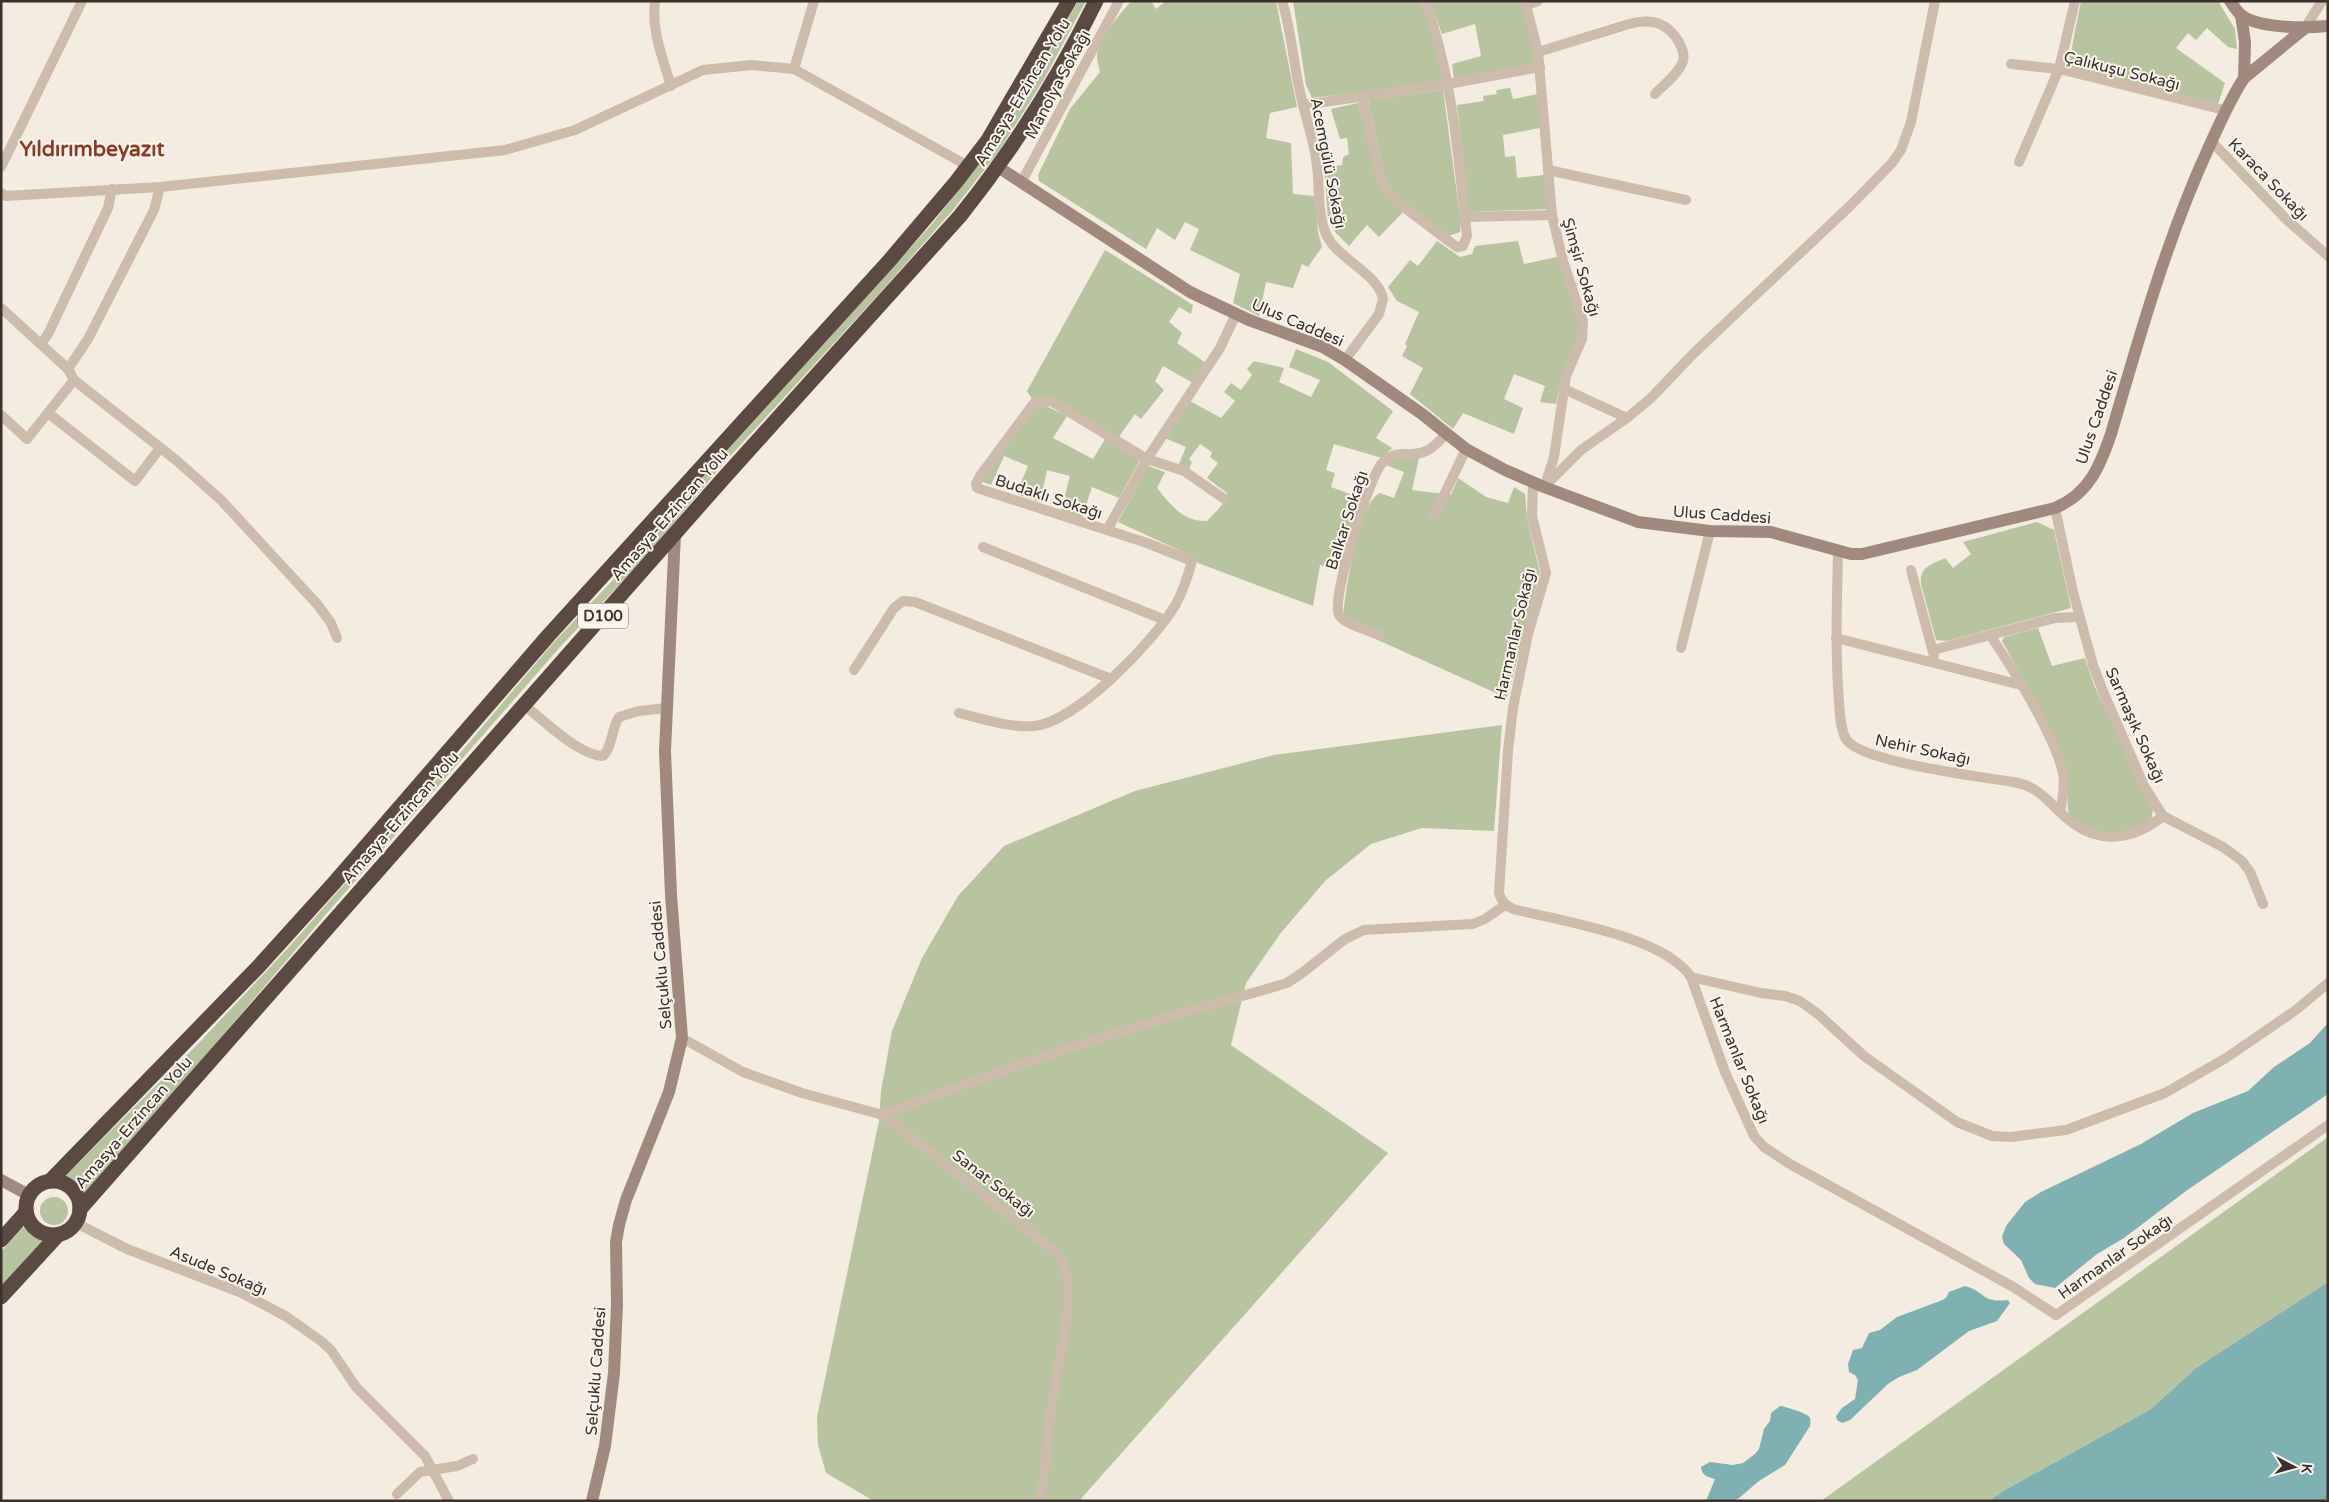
<svg xmlns="http://www.w3.org/2000/svg" width="2329" height="1502" font-family="'Varela Round',sans-serif">
<style>
.green{fill:#b8c4a0}
.water{fill:#7fb0b2}
.lines{fill:none;stroke-linecap:round;stroke-linejoin:round}
.street{stroke:#cdbbac;stroke-width:10}
.secondary{stroke:#a18a7d;stroke-width:12}
.highway{stroke:#5c4a42;stroke-width:15}
.labels{text-anchor:middle;stroke-width:4;stroke-linejoin:round;paint-order:stroke}
.shield{fill:#fbf5ee;stroke:#756b66;stroke-width:1}
.shield-label{font-size:15px;font-weight:bold;fill:#3b302b}
.street-label{font-size:16px;fill:#3b302b;stroke:#fbf5ee}
.district-label{font-size:21px;font-weight:bold;fill:#8c3b22;stroke:#fbf5ee}
</style>
<rect width="100%" height="100%" fill="#f4ebe1"/>
<g class="green">
<polygon points="1078,1 1086,1 1043,81 999,151 953,210 880,293 723,464 640,563 561,646 328,912 166,1102 83,1195 64,1177 195,1047 288,948 467,745 553,643 644,547 709,470 932,224 997,141 1029,89"/>
<path d="M1132,1h19l5,8 10,-8h110l21,106 -27,6 -4,25 25,5 2,51 21,2 4,36 4,15 -14,20 -6,-3 -9,24 -27,-6 -7,34 -26,-13 7,-29 -50,-24 9,-21 -14,-7 -10,18 -18,-12 -11,21 -107,-68 -1,-6 32,-66 30,-37c-1,-5 -3,-11 -3,-16 2,-16 23,-44 35,-55z"/>
<polygon points="1293,1 1420,1 1437,46 1444,82 1312,98 1306,85"/>
<polygon points="1430,1 1521,1 1533,49 1534,64 1454,80 1452,64 1481,56 1475,24 1442,34"/>
<polygon points="2081,1 2218,1 2235,29 2237,49 2228,47 2207,28 2196,40 2188,33 2176,48 2225,83 2218,104 2068,67"/>
<polygon points="1510,88 1513,99 1538,94 1540,128 1503,135 1505,157 1515,156 1517,178 1544,175 1548,209 1469,212 1457,105 1484,101 1483,96 1497,94 1496,90"/>
<polygon points="1443,90 1461,224 1460,232 1449,236 1402,200 1387,184 1368,100"/>
<polygon points="1358,103 1378,181 1403,212 1379,237 1367,225 1349,246 1336,233 1328,219 1324,168 1342,165 1343,157 1349,154 1347,138 1340,139 1331,109"/>
<polygon points="1437,241 1460,257 1472,254 1475,246 1518,241 1524,264 1557,257 1580,327 1576,343 1563,371 1556,404 1540,402 1545,386 1514,374 1504,399 1523,408 1514,434 1463,413 1453,429 1410,394 1423,368 1402,356 1407,346 1405,344 1419,312 1397,301 1388,287 1410,260 1418,266"/>
<polygon points="1105,250 1193,305 1191,314 1179,307 1169,322 1182,333 1177,343 1206,363 1193,383 1163,366 1155,381 1164,390 1141,419 1135,414 1118,438 1052,399 1032,399 1027,391"/>
<path d="M1296,349l32,13 65,49 -17,27 16,10 -10,10 -48,-14 -8,26 9,3 -4,14 30,11 -20,72 -21,-5 -7,41 -115,-43 -2,-5 -78,-36 30,-56 17,6 -8,16c14,17 26,34 50,33 7,-8 19,-17 20,-28l-20,-15 11,-15 -8,-6 2,-5 -12,-8 -11,15 3,3 -3,7 -10,-5 7,-17 -21,-9 25,-37 31,17 14,-17 -11,-9 7,-9 10,7 11,-15 -5,-6 7,-8 30,7 -5,14 32,15 9,-17 -31,-13z"/>
<polygon points="1044,405 1067,416 1053,438 1093,459 1105,439 1140,460 1119,498 1092,487 1082,518 1061,510 1070,476 1047,470 1040,502 1016,494 1028,466 1004,456 991,485 981,481 1034,408"/>
<path d="M1402,457l17,1 -7,32 39,5 7,-17 28,19 22,6 6,-16 11,7 2,24 13,55 -33,125 -165,-74c3,-26 14,-120 38,-131l14,5 10,-26 -18,-7 6,-5z"/>
<path d="M2037,522l17,8 17,78 -124,33 -11,-1 -15,-56c-2,-17 10,-19 24,-26l8,10 18,-14 -8,-12z"/>
<path d="M2038,628l14,38 33,-8 9,27 59,125 -2,11c-10,4 -22,11 -32,13 -16,3 -39,-6 -49,-18 -5,-7 0,-36 -4,-48 -16,-45 -41,-86 -64,-127l2,-4z"/>
<polygon points="1502,725 1494,831 1422,828 1371,844 1325,881 1280,934 1246,983 1231,1045 1388,1153 1079,1501 874,1501 826,1473 818,1445 817,1417 879,1121 881,1091 892,1031 922,958 958,896 1004,846 1135,791 1274,755"/>
<polygon points="2328,1137 2328,1282 2196,1368 2151,1409 2003,1491 1989,1501 1821,1501"/>
<circle cx="54" cy="1211" r="14"/>
<polygon points="23,1227 44,1243 1,1288 1,1252"/>
</g>
<g class="water">
<polygon points="2328,1023 2328,1094 2186,1191 2124,1238 2097,1254 2055,1288 2035,1284 2029,1278 2021,1260 2004,1244 2002,1237 2006,1226 2025,1202 2041,1192 2141,1144 2193,1113 2248,1091 2274,1067 2310,1043"/>
<polygon points="2328,1282 2328,1498 2323,1501 1989,1501 2003,1491 2151,1409 2196,1368"/>
<path d="M1965,1286c22,6 15,17 43,14l2,3 -13,18 -28,10 -52,39 -18,7 -11,7 -38,36 -8,3 -5,-3 -1,-4 6,-8 13,-9 3,-19 -3,-5 -6,-3 -1,-8 5,-14 9,-2 7,-15 11,-3 17,-13 43,-16 6,-3 3,-6z"/>
<path d="M1780,1406c6,1 28,7 30,12 1,2 0,6 0,8l-25,39 -26,16 -20,17 -5,3h-28l9,-22c-7,-2 -13,-3 -14,-12l9,-5 23,3 10,-2 12,-9 4,-5 5,-20 6,-8 1,-8z"/>
</g>
<g class="lines">
<g class="street">
<path d="M655,1c-4,29 8,58 16,85"/>
<path d="M1282,1c9,28 11,58 17,86 5,27 15,52 18,79 3,22 0,47 9,68 11,25 52,39 57,65l-4,15 -34,46"/>
<polyline points="1525,1 1538,52 1552,215 1563,261 1583,321 1582,339 1566,376 1554,457 1545,485"/>
<polyline points="1527,5 1538,1"/>
<polyline points="2305,28 2322,1"/>
<path d="M1538,52l91,-28c22,-6 38,-2 50,18 3,6 6,13 4,19 -4,13 -20,24 -28,33"/>
<polyline points="2011,64 2059,69 2224,110"/>
<polyline points="794,69 814,1"/>
<path d="M1362,97l21,90 18,18 49,37 7,5 6,-1 4,-10c-9,-79 -14,-159 -42,-235"/>
<polyline points="1303,105 1448,84 1540,67"/>
<polyline points="2212,142 2286,219 2328,256"/>
<polyline points="2019,162 2059,69 2075,1"/>
<polyline points="1,167 82,1"/>
<polyline points="1548,170 1686,200"/>
<polyline points="1022,181 1119,1"/>
<polyline points="1,193 6,196 160,187 505,150 575,130 703,70 751,65 794,69 968,166"/>
<polyline points="1465,217 1552,215"/>
<polyline points="1,308 68,369 74,380 176,460 221,500 317,604 331,623 337,638"/>
<polyline points="41,344 48,334 108,208 112,189"/>
<polyline points="68,369 88,339 154,210 160,187"/>
<polyline points="1564,389 1627,418"/>
<polyline points="48,413 135,481 160,448"/>
<polyline points="1,415 27,439 74,380"/>
<path d="M1533,482l-1,34 14,57 -18,61 -15,74 -5,43 -9,142c3,9 6,12 14,16 48,12 150,27 178,68l34,95 29,64 10,11 26,17 225,124 41,27 272,-190"/>
<polyline points="1544,487 1581,450 1627,418 1651,398 1693,354 1851,205 1892,163 1901,150 1911,122 1935,1"/>
<polyline points="2055,508 2073,592 2093,665 2102,689 2144,786 2163,816 2223,847 2242,861 2250,872 2263,904"/>
<polyline points="1434,516 1466,449"/>
<polyline points="1107,530 1147,459 1220,348 1236,314"/>
<polyline points="983,547 1165,620"/>
<path d="M1838,551c-1,50 -3,101 1,151 1,12 1,27 7,37 13,23 138,38 167,43 31,5 38,26 61,42 29,21 62,14 89,-8"/>
<polyline points="1911,570 1934,656"/>
<path d="M1380,635c-10,-4 -37,-11 -41,-20 -8,-16 30,-140 44,-153 17,-15 27,-3 43,-11 8,-3 14,-11 20,-17"/>
<path d="M1990,635c22,32 65,101 73,138 2,13 0,25 -3,38"/>
<polyline points="1836,638 2021,685"/>
<polyline points="1681,648 1710,531"/>
<polyline points="1933,650 2055,618 2079,617"/>
<polyline points="854,670 894,608 903,601 915,602 1111,679"/>
<path d="M523,704c19,15 55,51 80,52 10,-10 8,-27 16,-39l20,-6 27,-3"/>
<path d="M959,713c24,6 51,15 75,13 43,-4 121,-86 142,-122 7,-13 12,-28 16,-43l-45,-18 -170,-55 -1,-4 4,-8 54,-73 17,-2 96,58 37,12 39,27"/>
<polyline points="1691,977 1761,993 1785,996 1800,1001 1818,1014 1864,1056 1957,1122 1992,1136 2011,1137 2066,1130 2165,1093 2226,1058 2296,1010 2328,983"/>
<polyline points="682,1038 743,1072 802,1093 883,1115 1060,1256 1068,1276 1068,1309 1050,1416 1043,1485 1039,1501"/>
<path d="M883,1115c91,-35 183,-67 276,-95 43,-14 86,-24 128,-37l15,-10 43,-34 19,-9 109,-6 12,-5 20,-14"/>
<polyline points="76,1223 127,1249 242,1293 287,1317 321,1341 331,1350 356,1387 425,1456 449,1501"/>
<polyline points="397,1494 420,1472 457,1466 473,1459"/>
</g>
<g class="secondary">
<path d="M2230,1c3,4 6,9 10,13 17,15 66,14 88,12"/>
<polyline points="2241,15 2245,42 2244,78 2305,28"/>
<path d="M998,167l192,125 59,28 74,27 22,13 77,54 44,35 39,21 39,17 94,35 72,9 61,1 80,22h11l193,-46c34,-14 45,-42 56,-74 28,-96 55,-193 97,-285 12,-26 20,-46 36,-71"/>
<polyline points="1,1180 29,1195"/>
<polyline points="592,1501 605,1446 614,1373 617,1304 616,1242 619,1225 626,1200 669,1092 682,1038 671,895 665,751 675,534"/>
</g>
<g class="highway">
<circle cx="53" cy="1208" r="27"/>
<polyline points="50,1181 259,966 334,883 548,636 889,261 956,182 988,140 1069,1"/>
<path d="M80,1209l642,-729 238,-264c53,-66 99,-139 136,-215"/>
<polyline points="1,1240 26,1212"/>
<polyline points="1,1297 58,1235"/>
</g>
</g>
<g class="labels">
<rect class="shield" x="578" y="603.5" width="50" height="25" rx="4"/>
<g class="shield-label">
<text x="603" y="621">D100</text>
</g>
<g class="street-label">
<text transform="translate(2122 70) rotate(14)" y="6">Çalıkuşu Sokağı</text>
<text transform="translate(1057 84) rotate(-62)" y="6">Manolya Sokağı</text>
<text transform="translate(1022 92) rotate(-59)" y="6">Amasya-Erzincan Yolu</text>
<text transform="translate(1329 163) rotate(79)" y="6">Acemgülü Sokağı</text>
<text transform="translate(2269 179) rotate(46)" y="6">Karaca Sokağı</text>
<text transform="translate(1582 267) rotate(74)" y="6">Şimşir Sokağı</text>
<text transform="translate(1298 322) rotate(23)" y="6">Ulus Caddesi</text>
<text transform="translate(2096 417) rotate(-71)" y="6">Ulus Caddesi</text>
<text transform="translate(1049 496) rotate(18)" y="6">Budaklı Sokağı</text>
<text transform="translate(669 514) rotate(-49)" y="6">Amasya-Erzincan Yolu</text>
<text transform="translate(1722 514) rotate(4)" y="6">Ulus Caddesi</text>
<text transform="translate(1346 520) rotate(-72)" y="6">Balkar Sokağı</text>
<text transform="translate(1514 634) rotate(-77)" y="6">Harmanlar Sokağı</text>
<text transform="translate(2136 725) rotate(66)" y="6">Sarmaşık Sokağı</text>
<text transform="translate(1923 749) rotate(12)" y="6">Nehir Sokağı</text>
<text transform="translate(400 817) rotate(-49)" y="6">Amasya-Erzincan Yolu</text>
<text transform="translate(660 965) rotate(-95)" y="6">Selçuklu Caddesi</text>
<text transform="translate(1740 1060) rotate(68)" y="6">Harmanlar Sokağı</text>
<text transform="translate(133 1122) rotate(-49)" y="6">Amasya-Erzincan Yolu</text>
<text transform="translate(994 1183) rotate(38)" y="6">Sanat Sokağı</text>
<text transform="translate(2115 1256) rotate(-35)" y="6">Harmanlar Sokağı</text>
<text transform="translate(219 1270) rotate(23)" y="6">Asude Sokağı</text>
<text transform="translate(595 1371) rotate(-86)" y="6">Selçuklu Caddesi</text>
</g>
<g class="district-label">
<text x="92" y="156">Yıldırımbeyazıt</text>
</g>
</g>
<rect width="2329" height="1502" fill="none" stroke="#3b302b" stroke-width="5"/>
<g transform="translate(2294 1467) rotate(96)" stroke="#fbf5ee" stroke-width="4" paint-order="stroke">
<path d="M0-4L9 19L0 12L-9 19Z" fill="#3b302b"/>
<text y="-8" font-size="14" font-weight="bold" text-anchor="middle" fill="#3b302b">K</text>
</g>
</svg>
